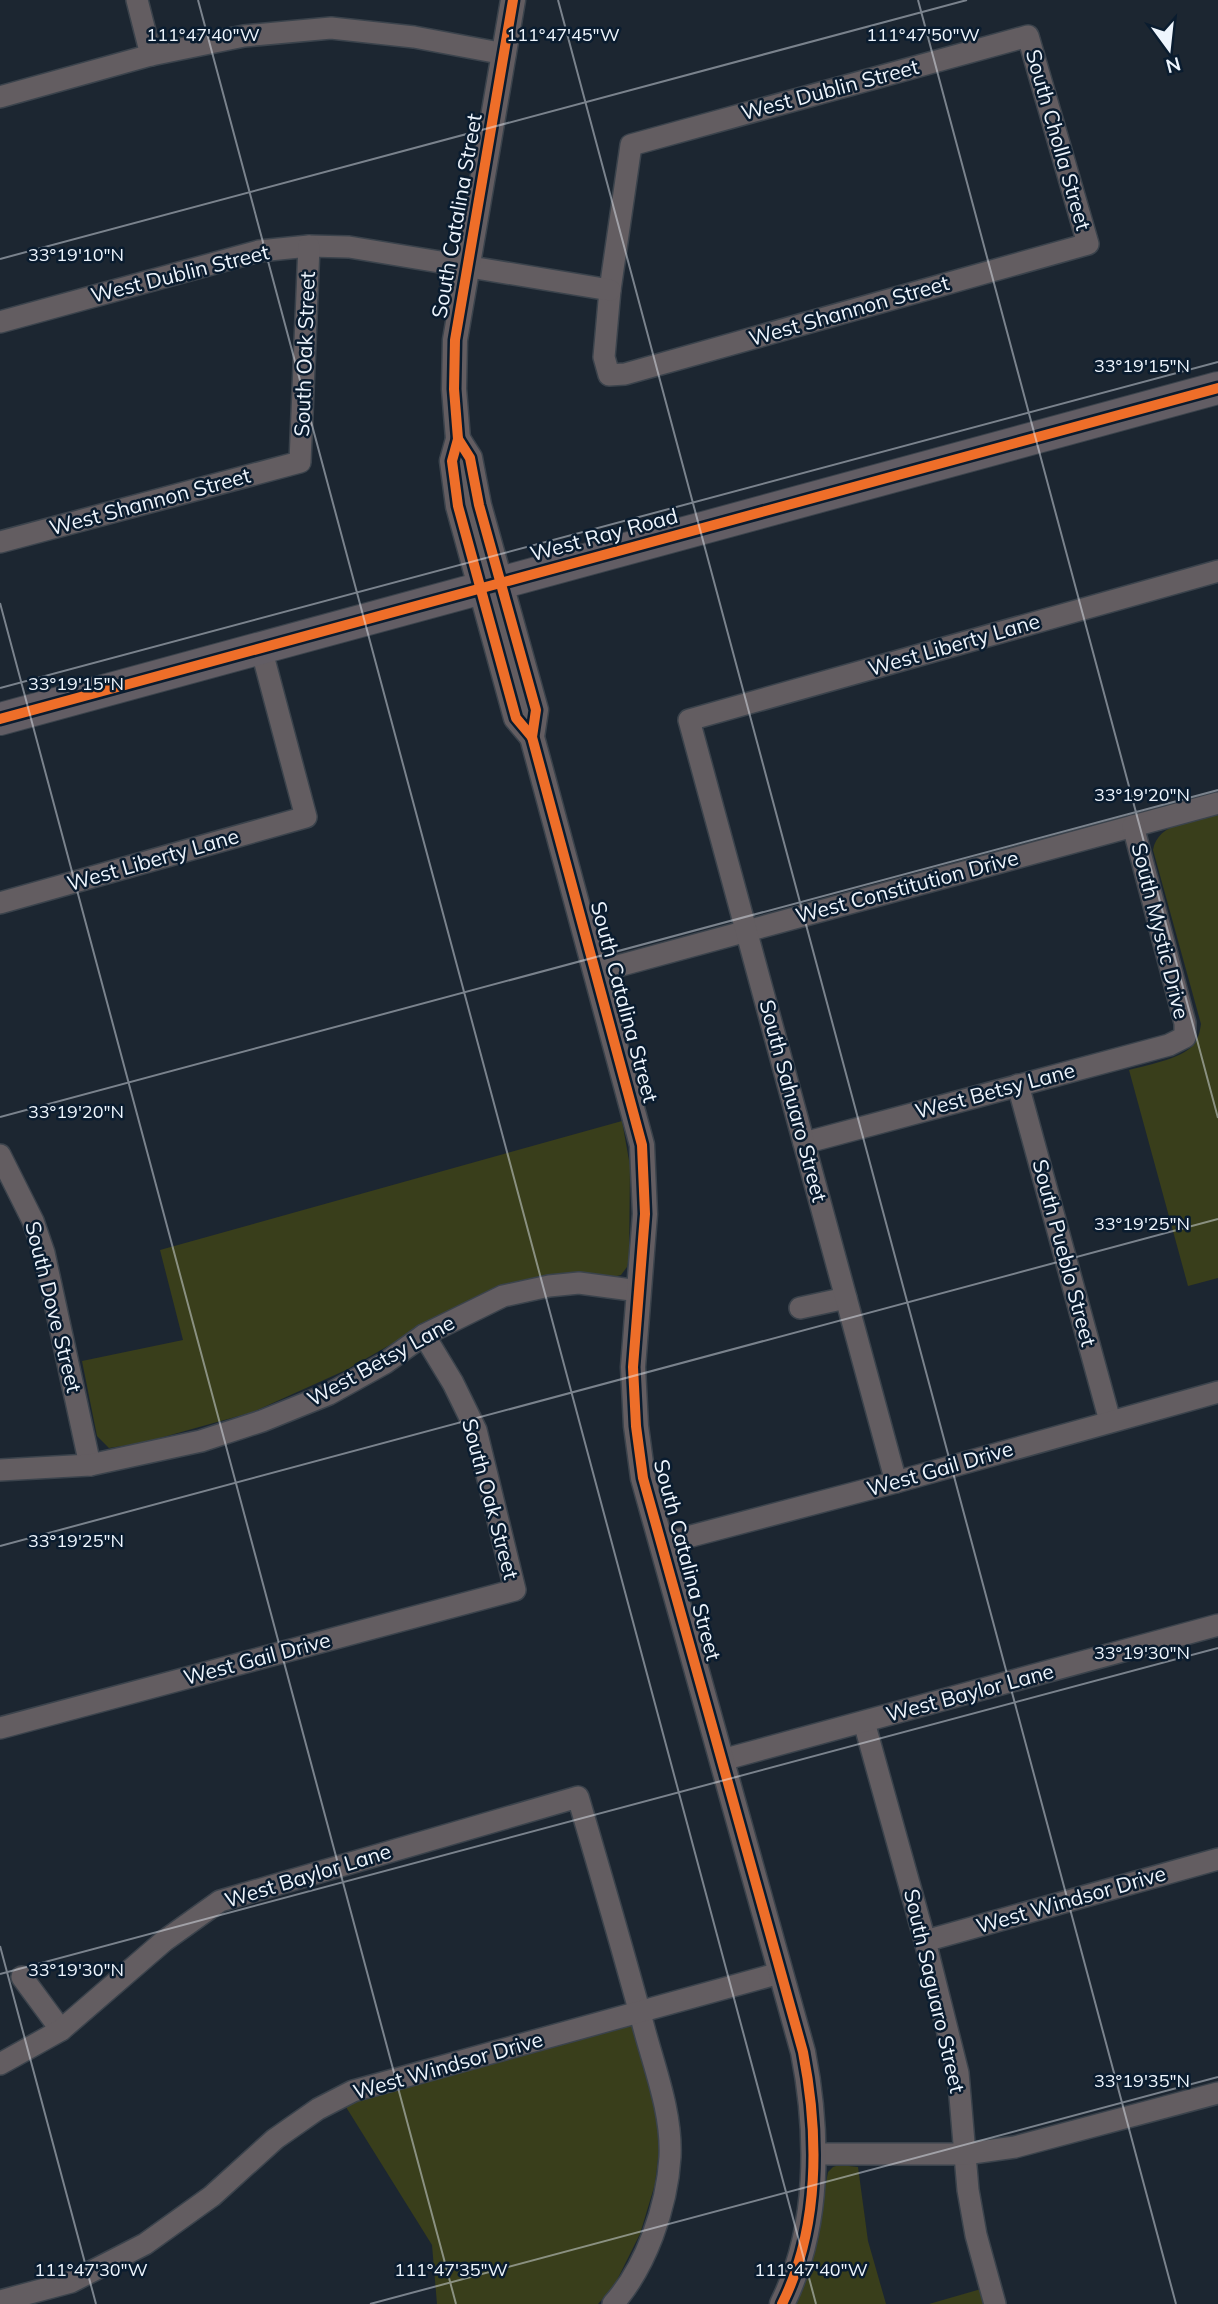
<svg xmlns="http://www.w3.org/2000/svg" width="1218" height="2304" font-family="Mulish,sans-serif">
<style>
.green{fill:#393e1b}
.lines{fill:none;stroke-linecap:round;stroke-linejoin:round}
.minor-casing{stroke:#3b434c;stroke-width:24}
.tertiary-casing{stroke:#3b434c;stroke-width:27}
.primary-casing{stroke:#3b434c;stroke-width:34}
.minor{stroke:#635d61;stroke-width:21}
.tertiary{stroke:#635d61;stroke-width:24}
.primary{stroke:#625d64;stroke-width:32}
.cycleway-casing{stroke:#0a1c2f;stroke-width:15}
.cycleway{stroke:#ee6e29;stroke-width:10}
.ticks{fill:none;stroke:#eef5fd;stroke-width:2;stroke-opacity:0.45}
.labels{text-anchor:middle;stroke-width:5;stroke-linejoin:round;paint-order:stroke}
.street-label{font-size:21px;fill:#eef5fd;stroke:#0a1c2f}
.ticks-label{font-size:18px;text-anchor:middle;fill:#eef5fd;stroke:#0a1c2f;stroke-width:5;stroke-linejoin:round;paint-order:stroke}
</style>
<rect width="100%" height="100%" fill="#1c2631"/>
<g class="green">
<path d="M1218,815v463l-30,8 -59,-216c18,-5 59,-12 67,-29 3,-5 4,-11 5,-17l-48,-174c5,-28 41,-29 65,-35z"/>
<polygon points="622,1121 630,1166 629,1258 627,1267 621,1275 423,1326 346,1370 253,1412 142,1443 109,1448 97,1436 82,1361 183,1340 160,1250"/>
<polygon points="632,2023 661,2133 655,2184 640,2234 614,2286 598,2304 437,2304 432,2245 346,2107 361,2097"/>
<polygon points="839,2165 858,2167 868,2241 886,2304 795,2304 811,2261 828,2172 833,2167"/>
<polygon points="981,2289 985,2304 929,2304"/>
</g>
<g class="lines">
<g class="minor-casing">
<g id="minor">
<polyline points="137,0 151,55"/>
<polygon points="1028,36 1088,244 625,374 609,375 604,357 610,290 631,145"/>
<polyline points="0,97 151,55 244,36 331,28 414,37 505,54"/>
<polyline points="0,322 259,251 309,246 349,247 610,290"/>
<polyline points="0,542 300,462 309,246"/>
<polyline points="0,903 306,817 261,648"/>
<polyline points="596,972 1218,803"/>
<polyline points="1018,1085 1110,1421"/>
<polyline points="804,1143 1169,1045 1185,1037 1185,1023 1133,826"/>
<polyline points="0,1155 33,1221 44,1253 90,1465"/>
<polyline points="800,1308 846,1298"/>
<polyline points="0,1470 90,1465 201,1441 262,1421 329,1394 385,1363 424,1335 503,1296 549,1286 579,1283 639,1291"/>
<polyline points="896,1482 689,720 1218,571"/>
<polyline points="661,1544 896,1482 1218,1392"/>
<polyline points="864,1722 925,1941 958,2073 968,2190 976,2235 995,2304"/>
<polyline points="0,1728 515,1590 476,1430 453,1383 424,1335"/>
<polyline points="722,1760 1218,1625"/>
<polyline points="925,1941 1218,1859"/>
<polyline points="22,1977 61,2030"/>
<path d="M0,2064l61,-34 103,-89 56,-40 358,-104c23,78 46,156 67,235 11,40 27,83 25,125 -3,50 -24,110 -57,147"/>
<polyline points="814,2154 965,2154 1015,2147 1218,2093"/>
<polyline points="0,2301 71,2282 145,2244 212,2196 275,2139 318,2109 353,2091 780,1973"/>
</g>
</g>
<g class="tertiary-casing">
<g id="tertiary">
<polyline points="513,0 455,340 454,389 458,439 452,461 458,506 516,718 532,737"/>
<path d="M458,439l12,19 9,47 57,205 -4,27 110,408 3,69 -12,153 3,59 7,52 160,574c16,82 17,176 -21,252"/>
</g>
</g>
<g class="primary-casing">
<polyline id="primary" points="0,719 1218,388"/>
</g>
<use href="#minor" class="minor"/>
<use href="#tertiary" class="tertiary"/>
<use href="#primary" class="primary"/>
<g class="cycleway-casing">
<g id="cycleway">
<polyline points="513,0 455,340 454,389 458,439 452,461 458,506 516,718 532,737"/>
<path d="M458,439l12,19 9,47 57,205 -4,27 110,408 3,69 -12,153 3,59 7,52 160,574c16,82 17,176 -21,252"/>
<polyline points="0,719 1218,388"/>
</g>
</g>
<use href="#cycleway" class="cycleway"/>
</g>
<path class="ticks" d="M198,0l618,2304M558,0l618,2304M918,0l300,1118M0,259l967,-259M0,603l456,1701M0,688l1218,-326M0,1117l1218,-327M0,1546l1218,-327M0,1946l96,358M0,1974l1218,-326M370,2304l848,-227"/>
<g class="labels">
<g class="street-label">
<text transform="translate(830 90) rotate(-15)" y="7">West Dublin Street</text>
<text transform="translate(1058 140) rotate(74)" y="7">South Cholla Street</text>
<text transform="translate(457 216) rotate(-80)" y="7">South Catalina Street</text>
<text transform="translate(180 274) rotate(-14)" y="7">West Dublin Street</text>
<text transform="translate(849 311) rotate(-16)" y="7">West Shannon Street</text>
<text transform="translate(305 354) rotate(-88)" y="7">South Oak Street</text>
<text transform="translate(150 502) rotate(-15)" y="7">West Shannon Street</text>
<text transform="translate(604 535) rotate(-15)" y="7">West Ray Road</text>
<text transform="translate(954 645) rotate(-16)" y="7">West Liberty Lane</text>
<text transform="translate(153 860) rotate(-16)" y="7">West Liberty Lane</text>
<text transform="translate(907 887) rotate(-15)" y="7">West Constitution Drive</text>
<text transform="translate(1160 931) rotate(76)" y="7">South Mystic Drive</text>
<text transform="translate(624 1002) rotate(75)" y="7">South Catalina Street</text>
<text transform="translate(995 1091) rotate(-15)" y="7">West Betsy Lane</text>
<text transform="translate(793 1101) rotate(75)" y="7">South Sahuaro Street</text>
<text transform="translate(1064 1253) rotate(75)" y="7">South Pueblo Street</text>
<text transform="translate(53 1307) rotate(76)" y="7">South Dove Street</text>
<text transform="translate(381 1361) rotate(-29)" y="7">West Betsy Lane</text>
<text transform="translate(940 1469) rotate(-16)" y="7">West Gail Drive</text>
<text transform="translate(490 1499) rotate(75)" y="7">South Oak Street</text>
<text transform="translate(687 1560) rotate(75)" y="7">South Catalina Street</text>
<text transform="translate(257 1659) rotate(-15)" y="7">West Gail Drive</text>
<text transform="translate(970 1693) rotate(-15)" y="7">West Baylor Lane</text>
<text transform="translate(308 1876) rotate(-17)" y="7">West Baylor Lane</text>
<text transform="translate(1071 1900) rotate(-16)" y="7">West Windsor Drive</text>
<text transform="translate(934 1991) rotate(77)" y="7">South Saguaro Street</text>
<text transform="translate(448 2066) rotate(-16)" y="7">West Windsor Drive</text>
</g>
</g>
<g class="ticks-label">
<text x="203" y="41">111°47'40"W</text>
<text x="563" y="41">111°47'45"W</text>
<text x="923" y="41">111°47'50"W</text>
<text x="76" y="261">33°19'10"N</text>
<text x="1142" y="372">33°19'15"N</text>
<text x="76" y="690">33°19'15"N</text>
<text x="1142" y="801">33°19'20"N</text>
<text x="76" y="1118">33°19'20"N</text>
<text x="1142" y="1230">33°19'25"N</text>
<text x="76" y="1547">33°19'25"N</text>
<text x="1142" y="1659">33°19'30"N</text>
<text x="76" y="1976">33°19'30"N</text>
<text x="1142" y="2087">33°19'35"N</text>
<text x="91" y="2276">111°47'30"W</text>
<text x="451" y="2276">111°47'35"W</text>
<text x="811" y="2276">111°47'40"W</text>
</g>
<g transform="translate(1169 49) rotate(165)" stroke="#0a1c2f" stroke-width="5" paint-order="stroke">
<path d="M0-5L12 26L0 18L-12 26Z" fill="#eef5fd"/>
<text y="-10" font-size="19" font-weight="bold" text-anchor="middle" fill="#eef5fd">N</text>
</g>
</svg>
